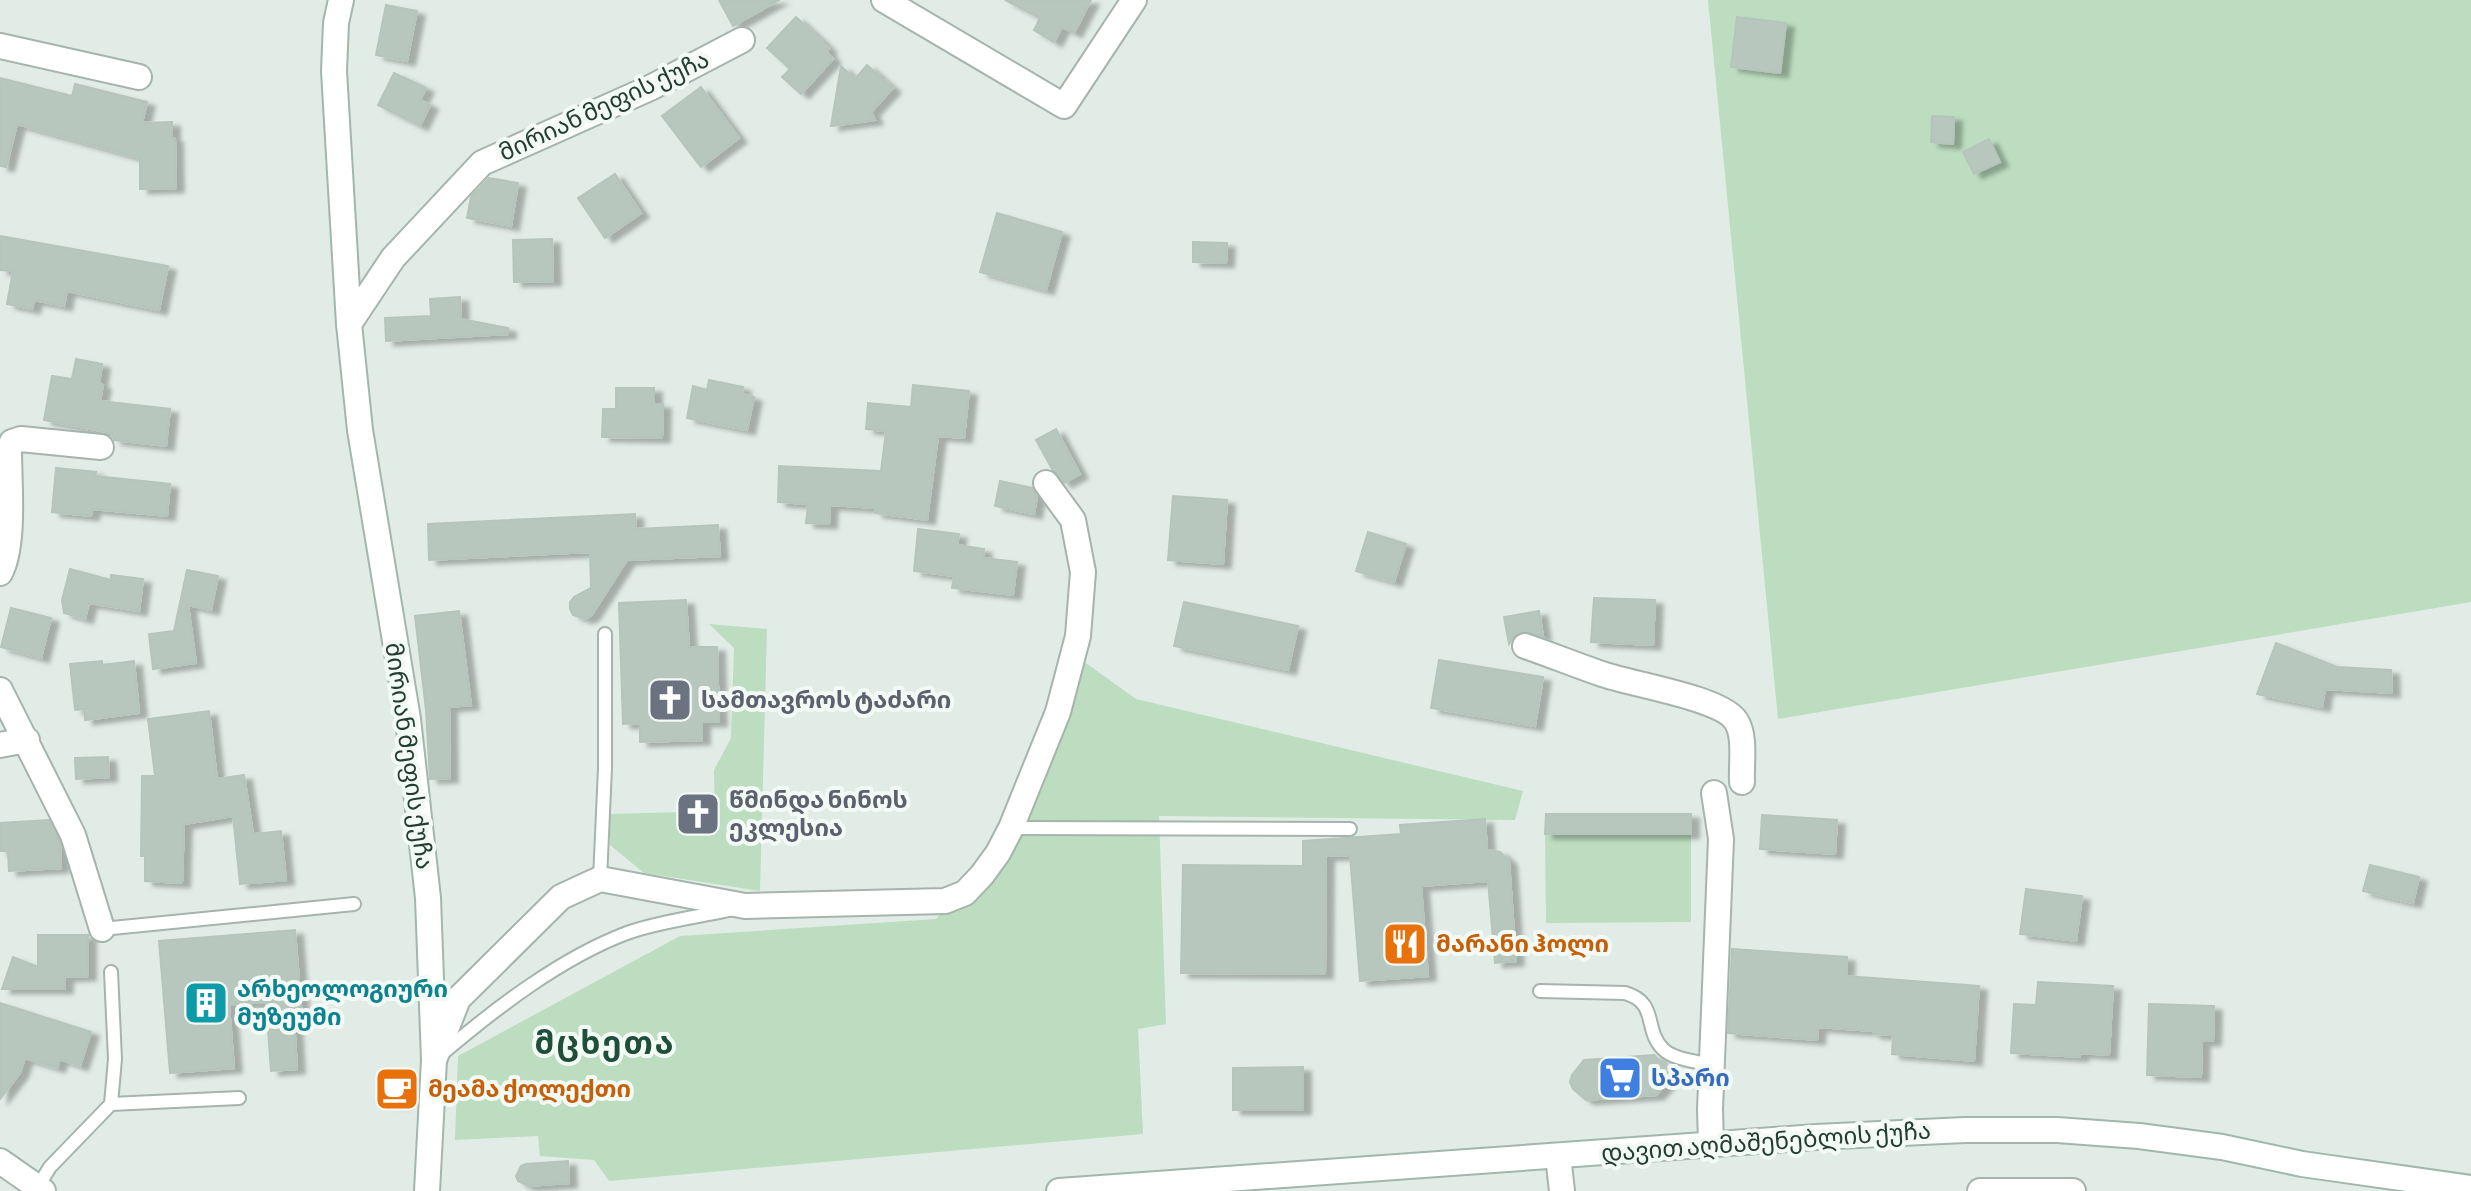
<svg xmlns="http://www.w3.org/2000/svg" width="2471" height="1191" font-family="'Asap Condensed','Noto Sans Georgian',sans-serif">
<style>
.green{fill:#bcddbf}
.building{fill:#b8c7be;stroke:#b5c5bc;stroke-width:2;filter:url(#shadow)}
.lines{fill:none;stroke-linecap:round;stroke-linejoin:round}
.lane-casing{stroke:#a5b4ac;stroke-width:16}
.street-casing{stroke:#a5b4ac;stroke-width:28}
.secondary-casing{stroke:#a1b7ac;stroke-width:28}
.lane{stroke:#fff;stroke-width:12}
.street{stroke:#fff;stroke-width:24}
.secondary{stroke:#fff;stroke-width:24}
.labels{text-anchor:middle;stroke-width:8;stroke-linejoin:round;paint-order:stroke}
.street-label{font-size:24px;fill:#233d31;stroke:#f3f9f5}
.worship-label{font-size:24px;font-weight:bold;fill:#5b616d;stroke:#f3f9f5;text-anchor:start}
.food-label{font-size:24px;font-weight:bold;fill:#c56008;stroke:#f3f9f5;text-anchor:start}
.culture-label{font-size:24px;font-weight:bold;fill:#0d838f;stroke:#f3f9f5;text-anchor:start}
.shop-label{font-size:24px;font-weight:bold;fill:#366cbe;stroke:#f3f9f5;text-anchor:start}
.district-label{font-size:32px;font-weight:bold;letter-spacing:2px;fill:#1f4e3b;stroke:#f3f9f5}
</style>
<defs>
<filter id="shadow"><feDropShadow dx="8" dy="4.5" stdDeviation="2" flood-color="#0004"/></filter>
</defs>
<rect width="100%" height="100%" fill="#e2ece6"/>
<g class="green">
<polygon points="1708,0 2471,0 2471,602 1778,719"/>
<polygon points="709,624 767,629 760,891 644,873 610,845 610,814 683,812 683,830 715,829 714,770 731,738 734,648"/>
<polygon points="1083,661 1136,699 1523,791 1515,820 1159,816 1166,1024 1138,1029 1143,1134 609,1181 594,1160 540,1156 538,1136 455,1140 458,1056 680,936 936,919 1031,811"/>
<polygon points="1545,834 1691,834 1691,922 1546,923"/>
</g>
<g class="building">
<polygon points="719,0 779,0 733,26"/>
<polygon points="1005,0 1091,0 1074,33 1062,27 1054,42 1034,30 1040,18"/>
<polygon points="386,5 417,11 407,61 376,55"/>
<polygon points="796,17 822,41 829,49 826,51 833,59 801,94 782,77 790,69 767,48"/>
<polygon points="1737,17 1786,23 1780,73 1731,67"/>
<polygon points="867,65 893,88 871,112 875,120 831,126 841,66 855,79"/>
<polygon points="394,73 426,88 420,100 430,105 420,126 378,105"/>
<polygon points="0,78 72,96 75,84 147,102 142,123 172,122 172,138 175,138 176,188 140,189 140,158 17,124 6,167 0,166"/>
<polygon points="701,87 739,138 701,167 662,116"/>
<polygon points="1932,116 1954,117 1953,144 1931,142"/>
<polygon points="1989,139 2000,162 1974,174 1963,152"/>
<polygon points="615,174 641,213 605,238 578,198"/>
<polygon points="489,178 518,183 511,226 467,218 471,197"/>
<polygon points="997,213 1062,232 1046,290 980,272"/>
<polygon points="0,236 168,266 159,310 67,291 64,306 34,300 32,309 7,304 13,271 0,270"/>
<polygon points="552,239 553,281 514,282 513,240"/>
<polygon points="1193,242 1227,243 1226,263 1193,262"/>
<polygon points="460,297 461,319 508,328 508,334 386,341 385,318 431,316 430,299"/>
<polygon points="76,359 102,364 99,384 103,385 100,401 170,409 166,446 114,440 112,433 44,420 52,376 72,379"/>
<polygon points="709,380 743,387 742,394 754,397 747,430 687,418 693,386 707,390"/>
<polygon points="913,385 969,391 964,438 938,436 927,520 875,513 876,508 830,505 829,524 806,523 808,504 778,502 779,466 881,471 886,431 866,429 868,403 911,407"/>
<polygon points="616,388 654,388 654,404 663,404 662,438 602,437 603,409 616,409"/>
<polygon points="1056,429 1080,474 1064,483 1052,469 1036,440"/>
<polygon points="56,468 96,472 95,476 170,484 167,516 92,509 91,516 52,512"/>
<polygon points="1000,481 1032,488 1037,497 1034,514 995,506"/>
<polygon points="1173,496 1227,500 1223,564 1168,560"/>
<polygon points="635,514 636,529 718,525 720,556 627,560 591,616 585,619 573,615 570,609 570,602 574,597 591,588 590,552 429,560 428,524"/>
<polygon points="918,529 959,534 957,545 984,549 983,558 1017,562 1013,595 952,588 954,576 914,571"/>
<polygon points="1368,532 1406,544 1394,582 1356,571"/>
<polygon points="70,569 111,580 111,575 143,579 139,611 89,603 85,619 64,613 62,600"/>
<polygon points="187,570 218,576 211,610 188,605 196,663 153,669 149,634 174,631"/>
<polygon points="1594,598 1655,600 1653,645 1591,642"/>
<polygon points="686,600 689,647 717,647 719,722 702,722 702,740 640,742 640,723 623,724 619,603"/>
<polygon points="1184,602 1298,626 1288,670 1174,646"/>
<polygon points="11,608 51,618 41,658 1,647"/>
<polygon points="459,611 471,705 449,707 450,778 430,779 426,710 415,616"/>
<polygon points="1539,611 1543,636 1522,632 1515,635 1509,644 1504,617"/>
<polygon points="2276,643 2337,667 2391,670 2392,693 2325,689 2322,707 2257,694"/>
<polygon points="1439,660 1543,677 1535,726 1431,708"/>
<polygon points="102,661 102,665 134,661 139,713 85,720 84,709 75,710 70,664"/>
<polygon points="209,711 217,779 244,775 253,834 281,831 286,880 240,884 233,816 184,824 182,883 145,881 145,856 141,856 142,776 155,776 148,719"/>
<polygon points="108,757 109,777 76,779 75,758"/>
<polygon points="707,802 707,825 690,826 689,803"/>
<polygon points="1546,814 1691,814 1691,834 1545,834"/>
<polygon points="1762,815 1837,820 1835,854 1760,849"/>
<polygon points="1485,819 1487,850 1500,852 1509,861 1516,961 1495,963 1488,881 1421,886 1428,976 1360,981 1350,855 1326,856 1325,974 1181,973 1183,865 1303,866 1303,841 1401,834 1400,825"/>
<polygon points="49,820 60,843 61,868 9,871 8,851 0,851 0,823"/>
<polygon points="2370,865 2419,877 2413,903 2363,891"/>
<polygon points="2026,889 2082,896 2076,941 2020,934"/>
<polygon points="295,930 302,1018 294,1018 297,1069 271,1071 266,1002 229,1005 234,1068 170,1073 159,941"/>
<polygon points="38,935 88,935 88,976 65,977 65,989 2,989 13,957 38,967"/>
<polygon points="1732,949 1847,957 1846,976 1979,986 1974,1061 1892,1054 1893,1035 1873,1034 1873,1031 1818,1027 1817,1040 1728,1033"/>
<polygon points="2038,982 2113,986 2109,1055 2080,1053 2080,1057 2011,1053 2014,1004 2036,1005"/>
<polygon points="0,1003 91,1032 80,1066 60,1059 57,1068 25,1058 20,1073 0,1099"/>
<polygon points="2149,1004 2214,1006 2213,1041 2202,1041 2201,1077 2147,1075"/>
<polygon points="1654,1055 1667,1067 1670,1074 1668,1082 1656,1095 1586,1100 1573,1089 1570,1082 1572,1075 1584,1060"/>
<polygon points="1303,1067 1303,1110 1233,1110 1233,1068"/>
<polygon points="384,1069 405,1071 402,1104 381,1102"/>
<polygon points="568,1161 569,1183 528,1186 518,1181 516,1176 521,1166 526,1164"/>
</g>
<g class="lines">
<g class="lane-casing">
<g id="lane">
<polyline points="1011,828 1350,829"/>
<polyline points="600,879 605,768 605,634"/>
<polyline points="102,929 354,904"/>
<path d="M1540,991l85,2c34,10 18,36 38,56 11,11 34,12 48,16"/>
<path d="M443,1053c53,-45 118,-95 184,-120 30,-11 70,-16 102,-23"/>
<polyline points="111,1104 239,1098"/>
<polyline points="37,1188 50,1167 111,1104 115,1059 111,972"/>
</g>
</g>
<g class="street-casing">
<g id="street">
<polyline points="884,0 1064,106 1134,0"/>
<polyline points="0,46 139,77"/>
<polyline points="349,324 393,258 482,163 650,88 742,40"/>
<path d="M0,573c15,-28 9,-90 9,-123l3,-8 9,-3 80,8"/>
<path d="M1525,646c26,9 51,19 77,28 28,10 120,24 134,47 10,15 5,43 6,61"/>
<polyline points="0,690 73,835 102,929"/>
<polyline points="0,745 27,740"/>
<polyline points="434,1060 458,999 561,897 600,879 745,906 945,901 965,893 982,875 998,853 1011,828 1058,712 1078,636 1083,572 1073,520 1046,483"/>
<polyline points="1711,1145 1710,1109 1721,839 1714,793"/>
<polyline points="1558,1156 1562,1191"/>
<polyline points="1980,1191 2073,1191"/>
</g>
</g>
<g class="secondary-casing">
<g id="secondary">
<polyline points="341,0 336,23 334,71 349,324 360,430 408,719 428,898 434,1060 427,1191"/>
<polyline points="0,1161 43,1191"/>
<polyline points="1059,1191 1816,1137 1965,1130 2057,1130 2139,1136 2222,1147 2302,1164 2471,1188"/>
</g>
</g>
<use href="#lane" class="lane"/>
<use href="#street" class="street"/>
<use href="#secondary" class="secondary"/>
</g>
<defs>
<g id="church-square" transform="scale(2.3)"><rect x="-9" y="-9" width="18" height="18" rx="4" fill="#6b7280" stroke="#f3f9f5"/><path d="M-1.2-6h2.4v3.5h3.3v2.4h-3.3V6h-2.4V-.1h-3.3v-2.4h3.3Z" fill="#fff"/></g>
<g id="restaurant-square" transform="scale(2.3)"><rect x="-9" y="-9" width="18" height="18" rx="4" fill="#e8710a" stroke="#f3f9f5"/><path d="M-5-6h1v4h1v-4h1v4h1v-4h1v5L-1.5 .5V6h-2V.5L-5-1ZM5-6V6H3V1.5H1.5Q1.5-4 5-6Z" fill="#fff"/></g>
<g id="building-square" transform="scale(2.3)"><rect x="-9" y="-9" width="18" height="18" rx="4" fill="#0f9aa8" stroke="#f3f9f5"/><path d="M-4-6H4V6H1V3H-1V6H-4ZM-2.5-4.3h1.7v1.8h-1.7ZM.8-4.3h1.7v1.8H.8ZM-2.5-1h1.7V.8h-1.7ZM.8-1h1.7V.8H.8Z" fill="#fff"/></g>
<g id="supermarket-square" transform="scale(2.3)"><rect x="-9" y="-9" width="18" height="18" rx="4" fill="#3f7fe0" stroke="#f3f9f5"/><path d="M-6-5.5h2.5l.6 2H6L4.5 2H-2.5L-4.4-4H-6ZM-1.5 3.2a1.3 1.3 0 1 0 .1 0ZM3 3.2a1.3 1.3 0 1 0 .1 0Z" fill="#fff"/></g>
<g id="cafe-square" transform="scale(2.3)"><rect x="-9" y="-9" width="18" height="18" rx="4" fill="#e8710a" stroke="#f3f9f5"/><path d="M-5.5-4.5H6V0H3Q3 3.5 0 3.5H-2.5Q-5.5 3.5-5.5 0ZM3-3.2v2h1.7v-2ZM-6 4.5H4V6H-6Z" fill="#fff"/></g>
</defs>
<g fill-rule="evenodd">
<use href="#church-square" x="670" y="700"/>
<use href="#church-square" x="698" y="814"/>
<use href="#restaurant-square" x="1405" y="944"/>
<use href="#building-square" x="206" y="1003"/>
<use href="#supermarket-square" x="1620" y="1078"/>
<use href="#cafe-square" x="397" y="1089"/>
</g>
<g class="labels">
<g class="street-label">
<text transform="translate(604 106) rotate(-25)" y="8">მირიან მეფის ქუჩა</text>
<text transform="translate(409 756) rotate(82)" y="8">მირიან მეფის ქუჩა</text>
<text transform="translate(1766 1142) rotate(-4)" y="8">დავით აღმაშენებლის ქუჩა</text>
</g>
<g class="worship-label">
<text x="701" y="708">სამთავროს ტაძარი</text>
<text x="729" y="808">წმინდა ნინოს<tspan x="729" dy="28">ეკლესია</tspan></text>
</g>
<g class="food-label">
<text x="1436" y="952">მარანი ჰოლი</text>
<text x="428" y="1097">მეამა ქოლექთი</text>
</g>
<g class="culture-label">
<text x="237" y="997">არხეოლოგიური<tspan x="237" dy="28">მუზეუმი</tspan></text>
</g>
<g class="shop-label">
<text x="1651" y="1086">სპარი</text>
</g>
<g class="district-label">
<text x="605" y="1054">მცხეთა</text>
</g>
</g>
</svg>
